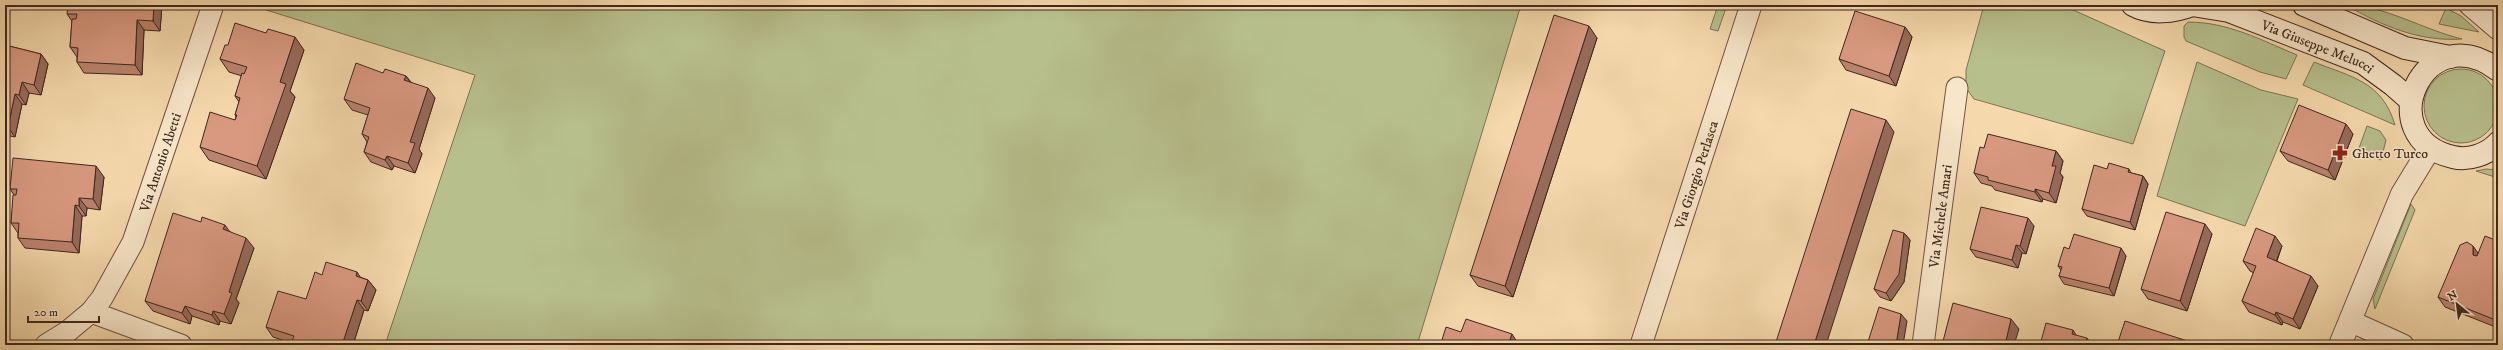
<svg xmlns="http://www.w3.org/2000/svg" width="2503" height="350" font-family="'IM FELL DW Pica',serif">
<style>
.green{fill:#b7c08d;stroke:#7c7455}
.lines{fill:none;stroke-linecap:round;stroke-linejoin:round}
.minor-casing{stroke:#6d5441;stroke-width:23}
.tertiary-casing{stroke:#6d5441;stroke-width:24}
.secondary-casing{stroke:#40281d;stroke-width:24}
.minor{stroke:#f8e6c9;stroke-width:21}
.tertiary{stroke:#f8e6c9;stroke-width:22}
.secondary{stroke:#f8e6c9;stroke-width:22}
.wall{fill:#ba846e;stroke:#40281d}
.shaded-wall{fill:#976b5a;stroke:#40281d}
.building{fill:#d89980;stroke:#40281d}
.labels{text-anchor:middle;stroke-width:3;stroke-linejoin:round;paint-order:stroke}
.street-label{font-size:14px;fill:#40281d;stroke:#f8e6c9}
.poi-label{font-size:14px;fill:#40281d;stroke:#f8e6c9;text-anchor:start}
</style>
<rect width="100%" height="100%" fill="#f5d9ac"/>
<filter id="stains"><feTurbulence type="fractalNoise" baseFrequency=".005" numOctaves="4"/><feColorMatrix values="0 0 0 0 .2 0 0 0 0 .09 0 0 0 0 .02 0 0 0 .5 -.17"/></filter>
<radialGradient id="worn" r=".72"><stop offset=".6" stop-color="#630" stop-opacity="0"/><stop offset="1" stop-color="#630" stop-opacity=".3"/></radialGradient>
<g class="green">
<polygon points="250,5 1521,5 1417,345 385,345 475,75"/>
<polygon points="1718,5 1727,5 1718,31 1710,29"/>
<polygon points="1984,5 2062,5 2165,51 2133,144 1974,99 1966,88 1966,70"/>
<path d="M2346,5c38,0 78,25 116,34 -42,3 -80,-13 -116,-34z"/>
<polygon points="2446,8 2461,16 2479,32 2439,24"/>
<path d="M2188,22c40,0 73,18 109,33l-11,24 -26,-7 -74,-31 -2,-4v-11z"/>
<polygon points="2197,62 2261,90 2298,99 2245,226 2157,196"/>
<path d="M2314,62c37,15 68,19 81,63l-92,-40z"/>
<circle cx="2461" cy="106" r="37"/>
<polygon points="2367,126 2380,131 2386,140 2381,160 2358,151"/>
<polygon points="2486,169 2498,170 2498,178 2476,171"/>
<polygon points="2411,204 2415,210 2375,309 2373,299"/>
</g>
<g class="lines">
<g class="minor-casing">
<g id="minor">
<polyline points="2470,5 2498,29"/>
<polyline points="91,312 181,345"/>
<polyline points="2350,321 2403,345"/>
<path id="s1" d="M46,345l21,-13 24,-20 11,-14 31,-56 80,-237"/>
<path id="s2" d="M1641,345l110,-340"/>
<path id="s3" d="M1923,345l34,-257"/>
</g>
</g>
<g class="tertiary-casing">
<polyline id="tertiary" points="2340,345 2402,194 2430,148"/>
</g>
<g class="secondary-casing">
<g id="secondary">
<path d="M2133,5c18,10 41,7 59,0"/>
<path id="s4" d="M2192,5l37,6 134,52 30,22 17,15"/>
<polyline points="2304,5 2405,48 2450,57"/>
<path d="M2498,70c-74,-56 -129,68 -45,87 16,4 35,-3 45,-14"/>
</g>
</g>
<use href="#minor" class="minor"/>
<use href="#tertiary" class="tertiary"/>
<use href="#secondary" class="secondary"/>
</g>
<g class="wall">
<polygon points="162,5 160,31 144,30 142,75 84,73 77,62 77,57 70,47 72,21 67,14"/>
<polygon points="1905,27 1912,37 1896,86 1846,70 1839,59"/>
<polygon points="1597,38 1513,297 1478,286 1470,275"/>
<polygon points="5,45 41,54 48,64 41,95 29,93 26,105 22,104 15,137 5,135"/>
<polygon points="228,45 304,50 290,91 295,97 266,179 209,160 200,147 235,120 236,116 235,115 239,102 235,96 242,76 229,72 220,59"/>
<polygon points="383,73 406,76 411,82 435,98 419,149 422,154 415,173 394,166 392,170 371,162 364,152 367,142 362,134 368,115 352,110 344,99"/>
<polygon points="2353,134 2335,180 2288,161 2280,151"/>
<polygon points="1984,148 2056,151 2063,161 2060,173 2063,177 2056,203 2043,199 2042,202 1995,190 1992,186 1981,183 1974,173"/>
<polygon points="2107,169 2129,169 2131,173 2143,176 2148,184 2135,230 2087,216 2082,209"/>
<polygon points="104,177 100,210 87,208 86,216 82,216 79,253 25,248 18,238 18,233 11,223 14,195 10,189"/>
<polygon points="2034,226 2026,254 2022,253 2018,268 1976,257 1970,249"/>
<polygon points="229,231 254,248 236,299 239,303 231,324 220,321 219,325 192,316 190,324 153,311 145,301"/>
<polygon points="1904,233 1910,240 1904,282 1891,301 1880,297 1874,289"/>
<polygon points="2212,234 2187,311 2148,299 2141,289"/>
<polygon points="2498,241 2498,328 2445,307 2438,297 2478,253"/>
<polygon points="2282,246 2277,261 2318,286 2300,329 2283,322 2282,325 2249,312 2242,301 2254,273 2250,271 2243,261"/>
<polygon points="2069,249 2126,256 2114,296 2064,284 2059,276 2061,270 2058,266"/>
<polygon points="322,275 360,277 368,280 376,290 368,311 364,310 353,345 295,345 294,344 273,337 266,327 306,299"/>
</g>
<g class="shaded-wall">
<polygon points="154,5 162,5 160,31 153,21"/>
<polygon points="137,20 144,30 142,75 135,65"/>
<polygon points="1589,26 1597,38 1513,297 1505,286"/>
<polygon points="1905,27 1912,37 1896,86 1889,76"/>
<polygon points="295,37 304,50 290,91 295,97 266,179 257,166 280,82"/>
<polygon points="41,54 48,64 41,95 34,85"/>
<polygon points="406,76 413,86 404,80"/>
<polygon points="22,82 29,93 26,105 19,95"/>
<polygon points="428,88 435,98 419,149 422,154 415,173 408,163 410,142"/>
<polygon points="15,94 22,104 15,137 8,127"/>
<polygon points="1886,120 1894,132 1826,345 1814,345"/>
<polygon points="2346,124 2353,134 2335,180 2328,170"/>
<polygon points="2056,151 2063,161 2060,173 2063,177 2056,203 2049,193 2052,166"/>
<polygon points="387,156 394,166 392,170 385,160"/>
<polygon points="96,166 104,177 100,210 93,199"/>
<polygon points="2143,176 2148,184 2135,230 2130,222"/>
<polygon points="2035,189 2043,199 2042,202 2035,192"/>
<polygon points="79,198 87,208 86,216 79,206"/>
<polygon points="75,205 82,216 79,253 72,242"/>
<polygon points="2028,218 2034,226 2026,254 2020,246"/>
<polygon points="2205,224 2212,234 2187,311 2180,301"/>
<polygon points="225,225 232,235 223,229"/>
<polygon points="1904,233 1910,240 1904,282 1891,301 1886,293"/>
<polygon points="2275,236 2282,246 2274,267 2267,257"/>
<polygon points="246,238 254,248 236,299 239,303 231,324 224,314 229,292"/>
<polygon points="2016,245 2022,253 2018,268 2012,260"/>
<polygon points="2473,246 2480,256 2480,265 2473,255"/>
<polygon points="2121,248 2126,256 2114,296 2109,288"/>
<polygon points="357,272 364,283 356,276"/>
<polygon points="2311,276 2318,286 2300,329 2293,319"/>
<polygon points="368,280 376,290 368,311 361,301"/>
<polygon points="357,300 364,310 353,345 342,345"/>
<polygon points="185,306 192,316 190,324 182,313"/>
<polygon points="213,311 220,321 219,325 212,315"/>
<polygon points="2276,312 2283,322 2282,325 2275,315"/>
<polygon points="1901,314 1907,321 1903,345 1896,345"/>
<polygon points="2011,319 2019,329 2014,345 2005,345"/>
<polygon points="2073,330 2078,338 2072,334"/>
<polygon points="1512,334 1519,345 1508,345"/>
<polygon points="2087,338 2092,345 2085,345"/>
</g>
<g class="building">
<polygon points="68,5 154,5 153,21 137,20 135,65 77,62 78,48 70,47 72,19 76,19 77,14 67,14"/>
<polygon points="1855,11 1905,27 1889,76 1839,59"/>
<polygon points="1554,15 1589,26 1505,286 1470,275"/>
<polygon points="235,23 266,33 268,29 295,37 280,82 286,84 257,166 200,147 210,112 235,120 237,115 235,115 240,98 235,96 242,73 244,74 247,67 220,59 225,45 228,45"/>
<polygon points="5,45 41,54 34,85 22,82 19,95 15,94 8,127 5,126"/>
<polygon points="356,63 383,73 385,69 406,76 404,80 428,88 410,142 415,143 408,163 387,156 385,160 364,152 369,137 362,134 370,108 344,99"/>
<polygon points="2299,105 2346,124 2328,170 2280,151"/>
<polygon points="1851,109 1886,120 1814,345 1775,345"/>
<polygon points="1988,134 2056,151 2052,166 2056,166 2049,193 2035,189 2035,192 1988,180 1988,177 1974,173 1980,147 1984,148"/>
<polygon points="13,158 96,166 93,199 79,198 79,206 75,205 72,242 18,238 19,223 11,223 13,195 16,195 17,189 10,189"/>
<polygon points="2109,163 2129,169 2128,172 2143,176 2130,222 2082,209 2094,165 2107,169"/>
<polygon points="1981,207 2028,218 2020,246 2016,245 2012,260 1970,249"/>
<polygon points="2166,212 2205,224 2180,301 2141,289"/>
<polygon points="173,213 201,222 202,217 225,225 223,229 246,238 229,292 232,293 224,314 213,311 212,315 185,306 182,313 145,301"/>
<polygon points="2256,228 2275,236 2267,257 2311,276 2293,319 2276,312 2275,315 2242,301 2256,266 2243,261"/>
<polygon points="1893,230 1904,233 1899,274 1886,293 1874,289"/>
<polygon points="2074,234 2121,248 2109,288 2059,276 2062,267 2058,266 2064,247 2069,249"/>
<polygon points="2485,236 2498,241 2498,321 2438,297 2460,245 2467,242 2473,246 2473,255 2477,256"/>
<polygon points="326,262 357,272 356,276 368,280 361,301 357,300 342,345 322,345 316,343 316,345 304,345 292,341 294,336 266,327 278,291 306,299 315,272 322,275"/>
<polygon points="1953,303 2011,319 2005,345 1942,345"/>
<polygon points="1879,307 1901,314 1896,345 1867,345"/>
<polygon points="1466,319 1512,334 1508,345 1437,345 1438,342 1441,343 1446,327 1461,332"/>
<polygon points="2125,321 2200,345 2117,345"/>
<polygon points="2046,323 2073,330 2072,334 2087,338 2085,345 2040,345"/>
<polygon points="2244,342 2251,345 2242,345"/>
</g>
<defs>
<g id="pharmacy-bare" transform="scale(1.2)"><path d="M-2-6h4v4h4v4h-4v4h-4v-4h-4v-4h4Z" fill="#8f2418" stroke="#f8e6c9" stroke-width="2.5" paint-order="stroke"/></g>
</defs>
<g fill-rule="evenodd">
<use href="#pharmacy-bare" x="2340" y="153"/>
</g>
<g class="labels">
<g class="street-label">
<text dy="5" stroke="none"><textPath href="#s4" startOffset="133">Via Giuseppe Melucci</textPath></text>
<text dy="5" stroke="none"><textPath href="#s1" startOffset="222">Via Antonio Abetti</textPath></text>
<text dy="5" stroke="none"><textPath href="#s2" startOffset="179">Via Giorgio Perlasca</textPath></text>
<text dy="5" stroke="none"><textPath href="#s3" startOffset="130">Via Michele Amari</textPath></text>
</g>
<g class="poi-label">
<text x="2352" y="158">Ghetto Turco</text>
</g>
</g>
<rect width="2503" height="350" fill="none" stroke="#f5d9ac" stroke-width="20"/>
<rect x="6" y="6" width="2491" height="338" fill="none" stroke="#40281d" stroke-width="2"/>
<rect x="10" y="10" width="2483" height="330" fill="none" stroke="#40281d"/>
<g transform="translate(2457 304) rotate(331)" stroke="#f8e6c9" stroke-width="3" paint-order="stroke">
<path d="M0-3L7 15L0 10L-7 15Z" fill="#40281d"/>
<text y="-6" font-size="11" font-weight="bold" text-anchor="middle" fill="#40281d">N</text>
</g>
<path d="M28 316v6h71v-6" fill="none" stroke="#40281d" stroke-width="2"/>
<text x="34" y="316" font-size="12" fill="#40281d" stroke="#f8e6c9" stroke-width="3" paint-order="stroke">20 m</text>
<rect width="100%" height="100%" filter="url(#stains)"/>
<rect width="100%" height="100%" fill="url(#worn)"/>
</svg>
